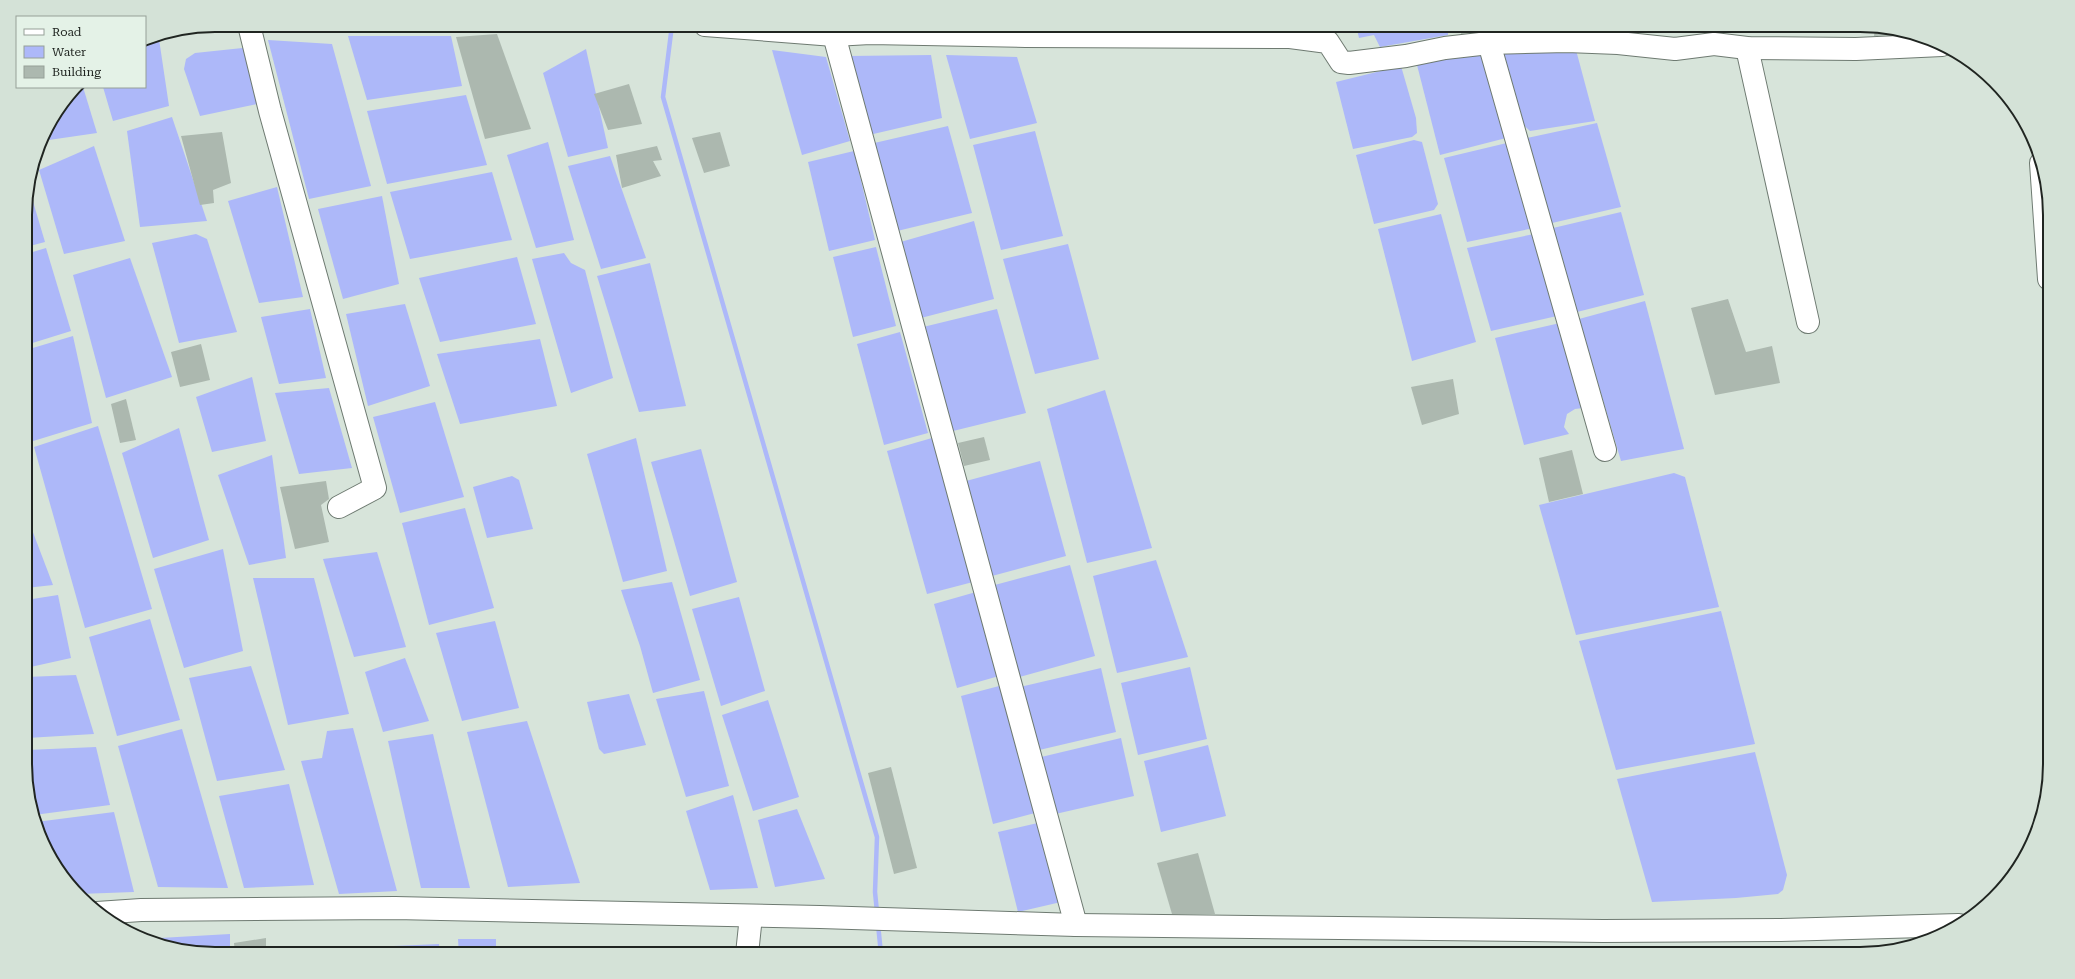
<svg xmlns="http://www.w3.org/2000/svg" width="2075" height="979" font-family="'Roboto Serif',serif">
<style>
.water{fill:#adb8f9}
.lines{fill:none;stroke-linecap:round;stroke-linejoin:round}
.stream{stroke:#adb8f9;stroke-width:4.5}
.building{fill:#acb8af}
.minor-casing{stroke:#6e7a71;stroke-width:24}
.minor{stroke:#fff;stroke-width:22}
.rim{fill:none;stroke:#202521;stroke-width:2}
</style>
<rect width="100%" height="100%" fill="#d7e4da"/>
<g class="water">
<polygon points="1356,25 1448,25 1448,35 1380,47 1374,35 1359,38"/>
<polygon points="348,36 451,36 462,86 367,100"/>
<polygon points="159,39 169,106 113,121 103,87 145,87 145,40"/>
<polygon points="268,40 332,44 371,186 309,199"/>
<polygon points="252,47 261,101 257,104 200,116 184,69 186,59 195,53"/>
<polygon points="586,49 608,148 568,157 543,73"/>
<polygon points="1486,49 1510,137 1440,155 1417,65"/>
<polygon points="772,50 826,57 850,141 802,155"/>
<polygon points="1576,50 1595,121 1530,131 1519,121 1503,54"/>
<polygon points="931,55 942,118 869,135 848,56"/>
<polygon points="946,55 1017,57 1037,123 970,139"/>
<polygon points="1401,66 1416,118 1417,133 1412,137 1353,149 1336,82"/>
<polygon points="78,87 83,87 97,133 42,141 45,131"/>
<polygon points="466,95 487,165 387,184 367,111"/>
<polygon points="172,117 207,221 140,227 127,131"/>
<polygon points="1597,123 1621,207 1552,223 1527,138"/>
<polygon points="948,126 972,213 893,232 870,144"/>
<polygon points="1035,131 1063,236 1001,250 973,145"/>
<polygon points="1414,140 1422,142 1438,204 1434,210 1374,224 1356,155"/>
<polygon points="548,142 574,240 536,248 507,155"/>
<polygon points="1511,142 1534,228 1467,242 1444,158"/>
<polygon points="94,146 125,241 64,254 39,170"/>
<polygon points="854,151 875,240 829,251 808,162"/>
<polygon points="610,156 646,258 601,269 568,166"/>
<polygon points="492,172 512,240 410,259 390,192"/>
<polygon points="277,187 303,297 259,303 228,201"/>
<polygon points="29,188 45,242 26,247 25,202"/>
<polygon points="382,196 399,284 343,299 318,209"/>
<polygon points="1621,212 1644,295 1577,312 1553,228"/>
<polygon points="1441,214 1476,342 1412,361 1378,229"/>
<polygon points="974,221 994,299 917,319 897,243"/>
<polygon points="196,234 207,239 237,332 179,343 152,243"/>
<polygon points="1534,234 1557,316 1491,331 1467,248"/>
<polygon points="1068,244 1099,359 1035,374 1003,259"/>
<polygon points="876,247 896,326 853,337 833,257"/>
<polygon points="46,248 71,331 26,345 26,254"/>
<polygon points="564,253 571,263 585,270 613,378 571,393 532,259"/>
<polygon points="517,257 536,324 440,342 419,278"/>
<polygon points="130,258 172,377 106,398 73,275"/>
<polygon points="650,263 686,406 639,412 597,276"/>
<polygon points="1645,301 1684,449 1621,461 1579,319"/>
<polygon points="405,304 430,386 368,406 346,314"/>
<polygon points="310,309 326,378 279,384 261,317"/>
<polygon points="997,309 1026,413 949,432 919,328"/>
<polygon points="1560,323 1583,408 1575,409 1567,414 1564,427 1569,434 1524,445 1495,338"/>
<polygon points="900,332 928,433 884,445 857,344"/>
<polygon points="73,336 92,423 30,442 26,426 26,350"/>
<polygon points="540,339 557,406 460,424 437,354"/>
<polygon points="252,377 266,441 212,452 196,397"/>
<polygon points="329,388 352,468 299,474 275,393"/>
<polygon points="1105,390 1152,548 1087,563 1047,409"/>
<polygon points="435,402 464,497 400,513 373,417"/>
<polygon points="98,426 152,609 85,628 34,447"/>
<polygon points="179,428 209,540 153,558 122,453"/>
<polygon points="636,438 667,571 623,582 587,454"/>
<polygon points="932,438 973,582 927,594 887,451"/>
<polygon points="701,449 737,582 690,596 651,462"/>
<polygon points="272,455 286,558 249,565 218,475"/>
<polygon points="1040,461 1066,556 992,576 966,481"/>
<polygon points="1674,473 1685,477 1719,607 1576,635 1539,505"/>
<polygon points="512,476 519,480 533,529 487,538 473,487"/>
<polygon points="465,508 494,608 429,625 402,523"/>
<polygon points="26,514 53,585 26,588"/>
<polygon points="223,549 243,651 184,668 154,569"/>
<polygon points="377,552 406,647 354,657 323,559"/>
<polygon points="1156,560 1188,657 1117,673 1093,576"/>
<polygon points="1070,565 1095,656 1016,678 991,586"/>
<polygon points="253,578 314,578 349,714 288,725"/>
<polygon points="672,582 700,680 653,693 640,646 621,590"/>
<polygon points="976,592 999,676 957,688 934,604"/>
<polygon points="58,595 71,658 26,668 26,600"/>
<polygon points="739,597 765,691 721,706 692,609"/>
<polygon points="1721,611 1755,744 1616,770 1579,641"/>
<polygon points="150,619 180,720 117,736 89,637"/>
<polygon points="495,621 519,708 462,721 436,633"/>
<polygon points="405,658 429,721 383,732 365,672"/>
<polygon points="251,666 285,770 217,781 189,678"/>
<polygon points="1190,667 1207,739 1138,755 1121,683"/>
<polygon points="1101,668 1116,732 1035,751 1020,687"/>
<polygon points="76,675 94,734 27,738 26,677"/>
<polygon points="1003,685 1035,813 993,824 961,696"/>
<polygon points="704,691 729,786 686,797 656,699"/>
<polygon points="629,694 646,745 604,754 599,749 587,702"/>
<polygon points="768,700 799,797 753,811 722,715"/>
<polygon points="527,721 580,883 508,887 467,732"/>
<polygon points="353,728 397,891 339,894 301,761 322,758 327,731"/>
<polygon points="182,729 228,888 158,887 118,746"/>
<polygon points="433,734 470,888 421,888 388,741"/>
<polygon points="1121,738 1134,796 1051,815 1037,758"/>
<polygon points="1208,745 1226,816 1161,832 1144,761"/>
<polygon points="96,747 110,805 34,815 27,789 27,750"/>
<polygon points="1755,752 1787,875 1783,890 1778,894 1736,898 1652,902 1617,779"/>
<polygon points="289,784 314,885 244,888 219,796"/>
<polygon points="733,795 758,888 710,890 686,811"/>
<polygon points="797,809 825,879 775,887 758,820"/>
<path d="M114,812l20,80 -55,2c-20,-19 -36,-45 -43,-72z"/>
<polygon points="1042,822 1061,902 1018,912 998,832"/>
<polygon points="230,934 230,954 215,954 142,939"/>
<polygon points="458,939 496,939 496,954 459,954"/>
<polygon points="439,944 440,954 281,954 281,951"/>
</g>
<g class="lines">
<g class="stream">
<polyline points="672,25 663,97 877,837 875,892 877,912"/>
<polyline points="878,924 881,954"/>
</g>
</g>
<g class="building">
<polygon points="1461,25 1491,25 1492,30 1461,34"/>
<polygon points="1875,28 1906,34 1874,36"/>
<polygon points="497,34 531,129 485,139 456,37"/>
<polygon points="629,84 642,124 608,130 594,94"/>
<polygon points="222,132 231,183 213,190 214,203 200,205 181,136"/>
<polygon points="720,132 730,166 704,173 692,138"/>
<polygon points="657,146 662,160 653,161 661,176 622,188 616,155"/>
<polygon points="1728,299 1746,352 1772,346 1780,383 1715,395 1691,308"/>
<polygon points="201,344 210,380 180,387 171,352"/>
<polygon points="1453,379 1459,414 1422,425 1411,387"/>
<polygon points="126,399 136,440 120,443 111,404"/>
<polygon points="984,437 990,460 964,466 958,443"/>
<polygon points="1572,450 1583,494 1549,502 1539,458"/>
<polygon points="326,481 329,499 321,505 329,542 295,549 280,487"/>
<polygon points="891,767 917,868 894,874 868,773"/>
<polygon points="1198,853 1215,914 1172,914 1157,863"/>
<polygon points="266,938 266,954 235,954 234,943"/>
</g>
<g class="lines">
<g class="minor-casing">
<g id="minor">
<polyline points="249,25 270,111 375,488 339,507"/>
<polyline points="705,25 834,35 870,33 1026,36 1290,37 1328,42 1341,62 1349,63 1406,56 1445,48 1489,43 1567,41 1618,43 1675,49 1714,44 1747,48 1856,49 1942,45"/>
<polyline points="834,35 1076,925"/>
<polyline points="1489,43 1605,450"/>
<polyline points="1747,48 1808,322"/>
<polyline points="2041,163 2049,279"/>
<polyline points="97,913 141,910 395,908 820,917 1076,925 1603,931 1781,930 1959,925"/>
<polyline points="747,954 751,916"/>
</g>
</g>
<use href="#minor" class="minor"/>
</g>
<path d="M0 0H2075V979H0ZM215 32H1860A183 183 0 0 1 2043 215V764A183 183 0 0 1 1860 947H215A183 183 0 0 1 32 764V215A183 183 0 0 1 215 32Z" fill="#d4e2d7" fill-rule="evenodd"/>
<path class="rim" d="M215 32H1860A183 183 0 0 1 2043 215V764A183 183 0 0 1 1860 947H215A183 183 0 0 1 32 764V215A183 183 0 0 1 215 32Z"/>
<rect x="16" y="16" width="130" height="72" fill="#e4f2e7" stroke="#96a098"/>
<rect x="24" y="29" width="20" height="6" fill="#ffffff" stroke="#96a098"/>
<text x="52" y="36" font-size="12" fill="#202521">Road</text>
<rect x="24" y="46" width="20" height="12" fill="#adb8f9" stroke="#96a098"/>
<text x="52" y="56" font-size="12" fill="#202521">Water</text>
<rect x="24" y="66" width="20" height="12" fill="#acb8af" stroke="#96a098"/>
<text x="52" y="76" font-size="12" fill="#202521">Building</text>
</svg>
